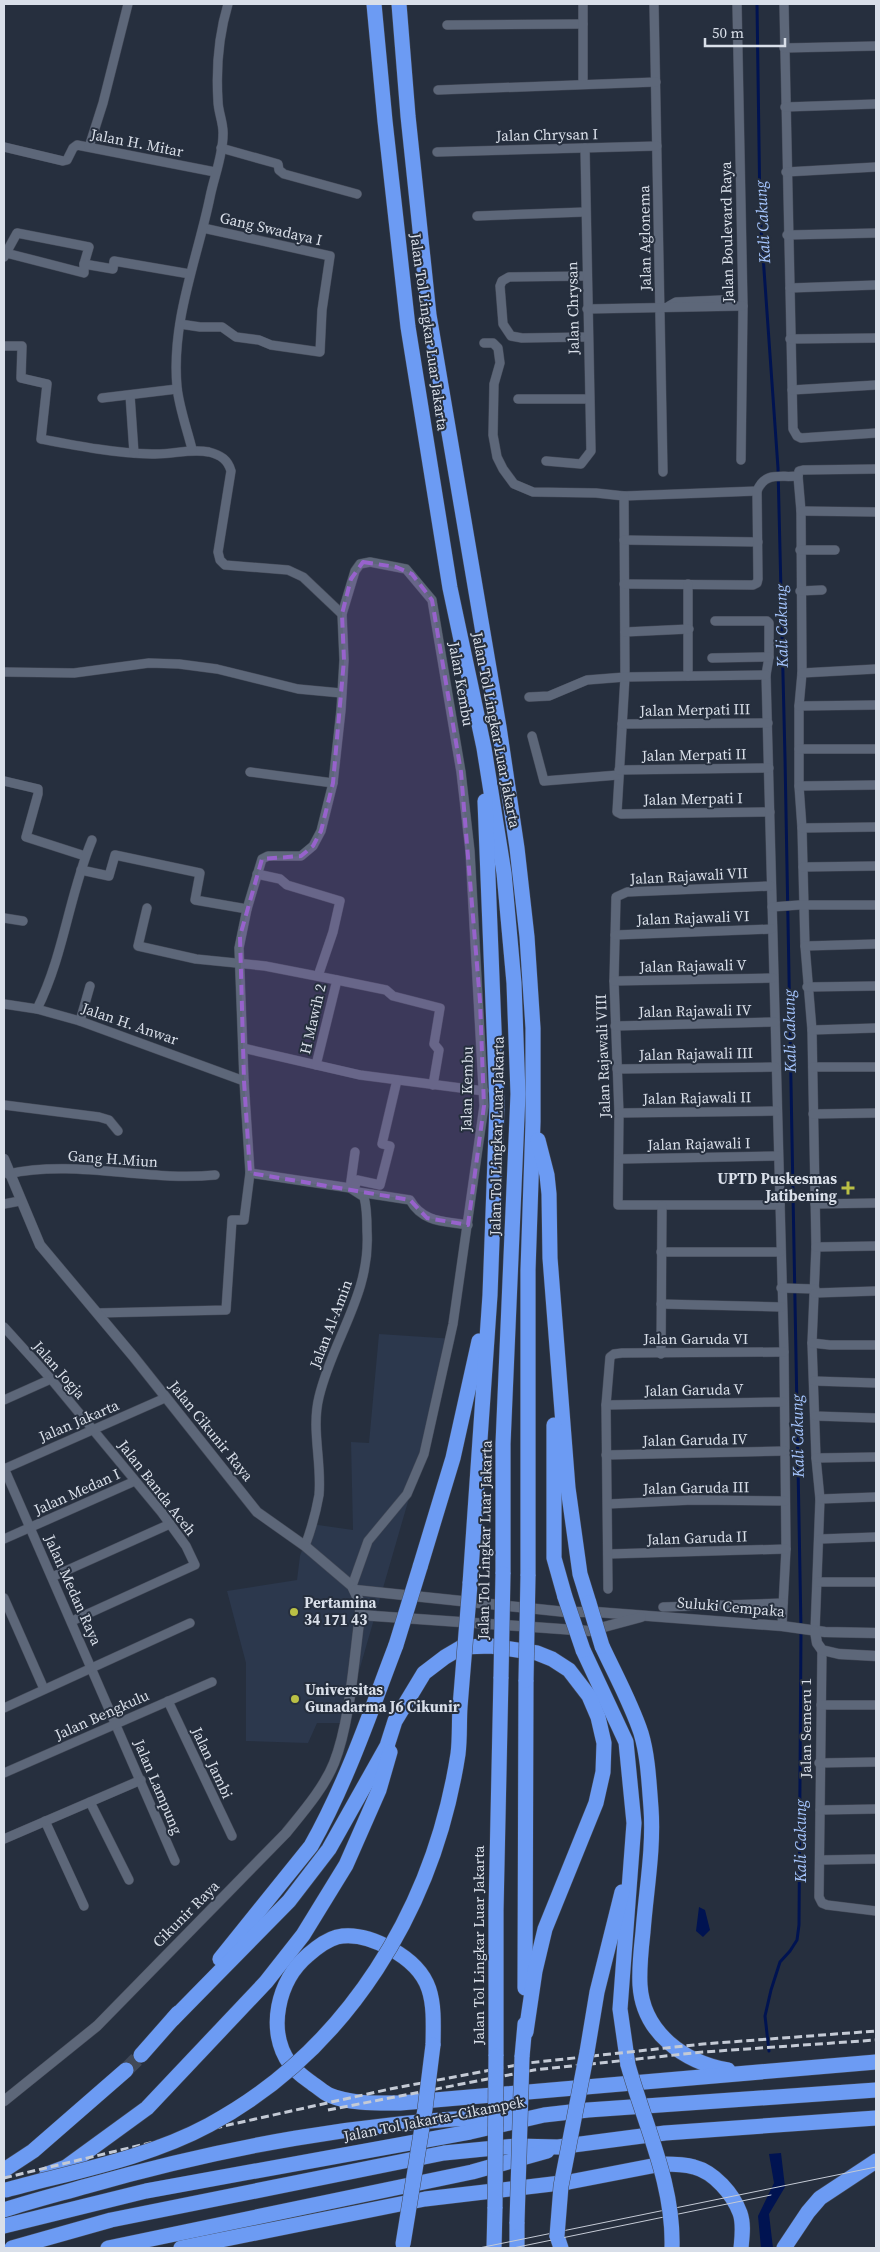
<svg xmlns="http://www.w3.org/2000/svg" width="880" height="2252" font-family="'Source Serif 4',serif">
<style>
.built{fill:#2c384d}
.water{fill:#001351}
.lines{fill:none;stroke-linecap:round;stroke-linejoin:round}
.stream{stroke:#001351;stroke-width:3}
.motorway-tunnel{stroke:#414958;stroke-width:15;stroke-dasharray:15 8;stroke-linecap:butt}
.minor-casing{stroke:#444a58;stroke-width:10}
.tertiary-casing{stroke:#444a58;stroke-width:11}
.motorway-casing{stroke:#444a58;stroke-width:16}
.minor{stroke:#5d6779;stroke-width:9}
.tertiary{stroke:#5d6779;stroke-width:10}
.motorway{stroke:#6c9bf3;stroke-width:15}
.tram{stroke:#c4cad5;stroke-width:1}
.rail{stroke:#c4cad5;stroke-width:3;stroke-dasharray:8 4;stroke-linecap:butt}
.motorway-bridge-casing{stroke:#444a58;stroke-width:16;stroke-linecap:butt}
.motorway-bridge{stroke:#6c9bf3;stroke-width:15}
.marked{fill:#9762cc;fill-opacity:0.2;stroke:#9762cc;stroke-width:4;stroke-dasharray:10 6;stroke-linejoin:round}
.poi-dot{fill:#bac045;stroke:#262f3e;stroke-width:2}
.labels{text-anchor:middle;stroke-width:4;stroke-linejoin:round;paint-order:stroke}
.street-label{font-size:15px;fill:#d9dfe9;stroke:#262f3e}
.poi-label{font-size:15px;font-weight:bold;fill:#d9dfe9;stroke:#262f3e;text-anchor:start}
.water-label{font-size:16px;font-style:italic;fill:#a6c6ff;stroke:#262f3e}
</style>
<rect width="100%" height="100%" fill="#262f3e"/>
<polygon class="built" points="379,1334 455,1339 344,1723 317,1723 308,1743 246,1741 246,1663 227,1591 297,1580 300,1556 311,1524 353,1530 351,1442 369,1443"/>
<g class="water">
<polygon points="699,1907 705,1910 710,1930 703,1937 696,1931"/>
<polygon points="781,2153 785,2187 769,2214 773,2248 761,2248 758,2216 774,2183 769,2154"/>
</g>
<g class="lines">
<polyline class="stream" points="757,4 760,213 778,468 785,758 801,1629 799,1925 797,1940 790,1951 780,1962 771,1990 765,2016 769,2051"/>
<polyline class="motorway-tunnel" points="126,2070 141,2055"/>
<g class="minor-casing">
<g id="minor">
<polyline points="654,4 663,472"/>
<polyline points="737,4 743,306 741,460"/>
<polyline points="784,4 793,429 797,436 801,438 876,433"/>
<polyline points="447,25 583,24"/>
<polyline points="784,48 876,46"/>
<polyline points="583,84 583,4"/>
<polyline points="438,90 656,82"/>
<polyline points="785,107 876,104"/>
<polyline points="4,147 63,161 67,160 73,148 77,145 215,172"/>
<polyline points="89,147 103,103 128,4"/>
<polyline points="221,148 278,164 279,170 284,174 357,194"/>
<polyline points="437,152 657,146"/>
<polyline points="786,172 876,167"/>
<polyline points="477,216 585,212"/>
<polyline points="787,235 876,233"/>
<polyline points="6,253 17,233 89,247 84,264"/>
<polyline points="4,257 6,253 84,273 84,264 113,269 114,261 190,274"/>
<polyline points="587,276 509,277 502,281 500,286 503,324 511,336 522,338 587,337"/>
<polyline points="790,288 876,285"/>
<polyline points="669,306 676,302 721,300"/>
<polyline points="587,309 743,306"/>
<polyline points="180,324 200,327 222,327 236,337 259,340 271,345 320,352 322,310 330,256 203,228"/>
<polyline points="790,339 876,338"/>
<polyline points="484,343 493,343 498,348 500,363 494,384 493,435 497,457 503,469 514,484 533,492 596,493 624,496 757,491"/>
<path d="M4,346h18l-1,32 26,6 -6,55c37,7 73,14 111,15 20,1 38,-6 57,-2 12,3 19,8 22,19l-13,81 2,8 5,5 63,5 15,7 39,37"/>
<polyline points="792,390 876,385"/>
<polyline points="130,395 134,453"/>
<polyline points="102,398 177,389"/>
<polyline points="518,399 589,399"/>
<path d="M192,449c-5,-20 -13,-42 -15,-62 -6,-66 20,-127 33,-190 4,-20 13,-42 13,-62 1,-11 -5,-23 -5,-34 -2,-32 1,-67 10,-97"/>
<polyline points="546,461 581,464 591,451 585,148"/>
<polyline points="798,476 801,511 802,673 799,706 799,786 802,828 805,946 812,1030 816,1247 812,1343 816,1458 820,1499 815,1631"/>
<polyline points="624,496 625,677 617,812 621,814 770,812"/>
<polyline points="801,511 876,512"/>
<polyline points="624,540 758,542"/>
<polyline points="800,550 835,550"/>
<path d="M624,584l129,1 4,-2 1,-4 -1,-88c8,-20 23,-13 41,-15l1,-5 4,-1 73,-1"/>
<polyline points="688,584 688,676"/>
<polyline points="800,591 822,590"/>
<polyline points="715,621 767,621 769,623 769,657 766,675 784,1352 786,1549 782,1626"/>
<polyline points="625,632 689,629"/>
<polyline points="712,658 769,657"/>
<polyline points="4,672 74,673 149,663 179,664 217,669 298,689 341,693"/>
<polyline points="802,673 876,669"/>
<polyline points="529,697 549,696 587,680 625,677 766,675"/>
<polyline points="799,706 876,705"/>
<polyline points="622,724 768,723"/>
<polyline points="532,736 544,781 618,775"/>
<polyline points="799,749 876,749"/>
<polyline points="619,770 769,768"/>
<polyline points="250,772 333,783"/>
<polyline points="4,781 38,789 38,794 26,837 85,856"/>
<polyline points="799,786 876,785"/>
<polyline points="802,828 876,827"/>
<polyline points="803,867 876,866"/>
<polyline points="81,870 109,876 115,855 200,873 195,900 247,909"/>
<polyline points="257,874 280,879 287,885 340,901 333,932 318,976"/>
<polyline points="771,886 627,892 616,897 614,981 619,1113 618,1205 780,1205"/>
<polyline points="772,907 799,905 876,905"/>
<polyline points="147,908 138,946 196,959 265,966 337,980 386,990 393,996 440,1008 434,1044 439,1050 433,1085"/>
<polyline points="4,918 23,921"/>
<polyline points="615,935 772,929"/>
<polyline points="805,946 876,944"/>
<polyline points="614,981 773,978"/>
<polyline points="807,987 876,986"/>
<polyline points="4,1004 37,1009 80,1021 244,1081"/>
<path d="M37,1009c27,-54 32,-114 55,-169"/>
<polyline points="80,1021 90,986"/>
<polyline points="615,1026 775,1022"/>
<polyline points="812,1030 876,1028"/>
<polyline points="243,1048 360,1075 484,1091"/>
<polyline points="316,1065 337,980"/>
<polyline points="813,1067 876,1067"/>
<polyline points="617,1069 775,1067"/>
<polyline points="4,1105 99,1117 109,1120 118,1131"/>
<polyline points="619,1113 776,1111"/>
<polyline points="813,1114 876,1113"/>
<polyline points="620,1159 778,1156"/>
<path d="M250,1173l100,15 14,9c3,11 3,23 3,34 4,63 -34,107 -48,166 -8,32 3,65 0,98 -3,17 -8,35 -14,51"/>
<path d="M8,1174c68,-15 139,8 207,1"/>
<polyline points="350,1188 355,1152"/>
<polyline points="354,1190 357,1180 380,1185 390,1146 382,1144 397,1080"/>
<path d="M358,1192l52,8c13,23 35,21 58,25"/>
<polyline points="4,1204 20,1201"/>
<polyline points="815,1204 876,1203"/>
<polyline points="816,1247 876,1246"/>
<polyline points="661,1252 780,1252"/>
<polyline points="781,1288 815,1289"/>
<polyline points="815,1293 876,1291"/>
<polyline points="661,1304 782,1307"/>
<polyline points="98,1313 226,1310 232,1220 244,1220 250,1173 244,1081 239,948 247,909 262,859 268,856 301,856 313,846 321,831 333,783 341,710 344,660 342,614 355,571 360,564 370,562 406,569 432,600 461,772 470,851 484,1106 453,1324 424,1454 407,1494 368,1541 352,1586"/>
<polyline points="4,1327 51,1379 162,1513 186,1546 195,1565 72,1621"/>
<polyline points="812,1343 830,1345 876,1345"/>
<polyline points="661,1354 662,1206"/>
<polyline points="814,1381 876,1383"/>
<polyline points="4,1400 51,1379"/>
<polyline points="606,1405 783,1402"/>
<polyline points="815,1416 876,1418"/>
<polyline points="606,1455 785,1451"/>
<polyline points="816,1458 876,1457"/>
<polyline points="4,1468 175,1861"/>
<polyline points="4,1469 165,1398"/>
<polyline points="820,1499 876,1497"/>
<polyline points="608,1504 693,1500 785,1501"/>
<polyline points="4,1539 135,1481"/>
<polyline points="820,1539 876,1537"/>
<polyline points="608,1554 786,1549"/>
<polyline points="52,1577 170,1524"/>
<polyline points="818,1582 876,1582"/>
<polyline points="608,1589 606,1405 610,1357 614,1354 622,1353 784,1352"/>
<polyline points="4,1598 44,1689"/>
<polyline points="663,1607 783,1603"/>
<polyline points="822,1650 819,1897 822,1903 827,1905 876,1911"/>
<polyline points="168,1701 232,1836"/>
<polyline points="821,1705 876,1705"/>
<polyline points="4,1708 190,1623"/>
<polyline points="819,1763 876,1762"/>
<polyline points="4,1773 212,1682"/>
<polyline points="90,1802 129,1880"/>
<polyline points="820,1810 876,1809"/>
<polyline points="45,1821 84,1906"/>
<polyline points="4,1839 141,1780"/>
<polyline points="820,1860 876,1859"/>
</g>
</g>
<g class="tertiary-casing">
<g id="tertiary">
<path d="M4,1159l36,86 93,111 124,156 48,34 47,40 8,17v12c-6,44 -10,108 -26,148 -10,25 -31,49 -48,70l-189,193 -93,75"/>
<polyline points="356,1590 566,1612 596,1612 782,1626 825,1632 876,1633"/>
<polyline points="360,1615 589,1631 641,1617"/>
<polyline points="815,1631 817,1643 822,1650 839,1654 876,1656"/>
</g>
</g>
<g class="motorway-casing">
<g id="motorway">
<polyline points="374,4 385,121 408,327 450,588 484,748 504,873 514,983 518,1094 503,1444 503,1574"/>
<polyline points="399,4 408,116 429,315 499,727 517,848 527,937 533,1028 533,1122 528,1270 528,1576"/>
<polyline points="538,1140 547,1175 549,1194 550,1258 568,1488 580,1574 589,1603"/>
<polyline points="554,1425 554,1558 565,1597"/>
<polyline points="420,1567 453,1458 479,1341"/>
<polyline points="470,1584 490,1295 497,1105 485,801"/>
<path d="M602,1646c13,28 29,57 39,87 7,23 8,50 10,75 3,41 -5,83 -8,124 -2,18 -4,35 -3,53 3,48 44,77 88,85"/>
<polyline points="583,1650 626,1742 634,1823 620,2009 628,2065"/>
<path d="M220,1959l91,-113c36,-64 59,-133 85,-201"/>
<polyline points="525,1988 526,1680"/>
<polyline points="173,2019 289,1901 329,1849 387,1746 395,1721 424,1673 445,1657 462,1647 491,1646 537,1653 552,1659 569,1670 589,1696 598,1717 604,1743 603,1772 596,1803 545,1929 535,1971 526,2032"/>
<path d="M433,2045c1,-45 2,-72 -42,-96 -16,-9 -35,-16 -54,-12 -11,3 -21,11 -29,18 -30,25 -42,76 -18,109 6,8 15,14 23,20 5,3 10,8 16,11 21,9 47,8 71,8l476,-41"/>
<polyline points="587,2052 597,1992 622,1892"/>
<polyline points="141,2055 178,2013"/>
<polyline points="496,2056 496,1911 501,1677"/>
<polyline points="522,2057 525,2024"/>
<polyline points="4,2170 33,2151 126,2070"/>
<polyline points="47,2174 66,2167 147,2108 266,1982 303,1935 346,1865 379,1790 390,1752"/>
<path d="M4,2210c27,-9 55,-16 83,-24 140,-40 275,-64 420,-70"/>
<polyline points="4,2226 146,2191 470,2132 544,2115 588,2110 876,2090"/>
<polyline points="557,2236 561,2248"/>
<polyline points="12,2248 111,2220 444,2153 516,2146 558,2147 665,2133 876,2118"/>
<polyline points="108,2248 472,2172 547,2151"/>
<path d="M181,2248l244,-49 144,-17 93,-18c11,0 22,0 32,3 20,5 39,27 46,46 4,11 2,24 1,35"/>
<polyline points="494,2248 495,2207"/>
<polyline points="517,2248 517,2222"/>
<polyline points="784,2248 808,2212 820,2198 876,2161"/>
</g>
</g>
<use href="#minor" class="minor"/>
<use href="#tertiary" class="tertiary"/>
<use href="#motorway" class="motorway"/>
<g class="tram">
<polyline points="479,2248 876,2167"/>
<polyline points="513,2248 771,2195"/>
</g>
<g class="rail">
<polyline points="328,2110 534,2070 703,2052 876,2040"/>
<polyline points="4,2178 179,2136 390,2089 528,2063 703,2044 876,2031"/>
</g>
<g class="motorway-bridge-casing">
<g id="motorway-bridge">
<polyline points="565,1597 583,1650"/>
<polyline points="589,1603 602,1646"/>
<polyline points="396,1645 420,1567"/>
<polyline points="501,1677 503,1574"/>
<polyline points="526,1680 528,1576"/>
<path d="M628,2065c17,61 46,119 44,183"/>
<path d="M6,2190c66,-18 142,-32 203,-65 139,-75 225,-217 249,-371 2,-16 1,-32 2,-47 3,-41 7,-82 10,-123"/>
<polyline points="495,2207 496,2056"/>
<polyline points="517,2222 522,2057"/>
<polyline points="557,2236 561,2186 587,2052"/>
<polyline points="403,2244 425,2109 433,2045"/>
</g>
</g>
<use href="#motorway-bridge" class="motorway-bridge"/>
</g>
<path class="marked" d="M363,562l33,5 16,7 20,26 29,172 19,229 4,105 -16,119 -41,-7 -17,-18 -160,-27 -6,-92 -4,-145 22,-77 39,-3 12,-10 8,-15 12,-48 11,-123 -2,-46 9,-35z"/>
<g class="poi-dot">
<path d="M845.5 1180.5h5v5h5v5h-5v5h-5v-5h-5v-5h5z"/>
<circle cx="294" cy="1612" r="5"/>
<circle cx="295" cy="1699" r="5"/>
</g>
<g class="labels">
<g class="street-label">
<text transform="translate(547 135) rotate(-1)" y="5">Jalan Chrysan I</text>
<text transform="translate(137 143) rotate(11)" y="5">Jalan H. Mitar</text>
<text transform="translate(271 229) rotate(13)" y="5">Gang Swadaya I</text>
<text transform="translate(727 232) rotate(-91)" y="5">Jalan Boulevard Raya</text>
<text transform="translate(645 238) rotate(-91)" y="5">Jalan Aglonema</text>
<text transform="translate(573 308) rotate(-91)" y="5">Jalan Chrysan</text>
<text transform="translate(429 332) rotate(82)" y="5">Jalan Tol Lingkar Luar Jakarta</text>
<text transform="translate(461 684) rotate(80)" y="5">Jalan Kembu</text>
<text transform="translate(695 710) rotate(-1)" y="5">Jalan Merpati III</text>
<text transform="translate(496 730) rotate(79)" y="5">Jalan Tol Lingkar Luar Jakarta</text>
<text transform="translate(694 755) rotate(-1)" y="5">Jalan Merpati II</text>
<text transform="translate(693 799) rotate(-1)" y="5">Jalan Merpati I</text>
<text transform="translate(689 876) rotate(-3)" y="5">Jalan Rajawali VII</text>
<text transform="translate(693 918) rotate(-2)" y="5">Jalan Rajawali VI</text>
<text transform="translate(693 966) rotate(-1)" y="5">Jalan Rajawali V</text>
<text transform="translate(695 1011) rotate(-1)" y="5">Jalan Rajawali IV</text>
<text transform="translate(313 1019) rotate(-77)" y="5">H Mawih 2</text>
<text transform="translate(130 1024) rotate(19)" y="5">Jalan H. Anwar</text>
<text transform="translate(696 1054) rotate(-1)" y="5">Jalan Rajawali III</text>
<text transform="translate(603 1056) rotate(-92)" y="5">Jalan Rajawali VIII</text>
<text transform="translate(467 1089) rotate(-89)" y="5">Jalan Kembu</text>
<text transform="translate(697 1098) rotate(-1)" y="5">Jalan Rajawali II</text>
<text transform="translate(497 1136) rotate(-89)" y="5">Jalan Tol Lingkar Luar Jakarta</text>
<text transform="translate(699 1144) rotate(-1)" y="5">Jalan Rajawali I</text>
<text transform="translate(113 1159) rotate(4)" y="5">Gang H.Miun</text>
<text transform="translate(331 1324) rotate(-69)" y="5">Jalan Al-Amin</text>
<text x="696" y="1344">Jalan Garuda VI</text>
<text transform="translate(59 1370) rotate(49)" y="5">Jalan Jogja</text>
<text transform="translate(694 1390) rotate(-1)" y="5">Jalan Garuda V</text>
<text transform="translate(79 1421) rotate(-23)" y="5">Jalan Jakarta</text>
<text transform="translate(211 1431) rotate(51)" y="5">Jalan Cikunir Raya</text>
<text transform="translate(695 1440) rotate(-1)" y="5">Jalan Garuda IV</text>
<text transform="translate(157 1488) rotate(52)" y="5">Jalan Banda Aceh</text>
<text transform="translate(696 1488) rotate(-1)" y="5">Jalan Garuda III</text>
<text transform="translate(77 1492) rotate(-24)" y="5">Jalan Medan I</text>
<text transform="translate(697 1538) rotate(-2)" y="5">Jalan Garuda II</text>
<text transform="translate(485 1540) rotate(-89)" y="5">Jalan Tol Lingkar Luar Jakarta</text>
<text transform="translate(73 1590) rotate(66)" y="5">Jalan Medan Raya</text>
<text transform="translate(731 1607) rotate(5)" y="5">Suluki Cempaka</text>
<text transform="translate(102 1715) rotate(-24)" y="5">Jalan Bengkulu</text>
<text transform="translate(806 1728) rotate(-90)" y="5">Jalan Semeru 1</text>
<text transform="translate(212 1763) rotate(65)" y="5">Jalan Jambi</text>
<text transform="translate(158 1787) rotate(67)" y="5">Jalan Lampung</text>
<text transform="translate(186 1914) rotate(-45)" y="5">Cikunir Raya</text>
<text transform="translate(479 1945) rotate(-90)" y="5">Jalan Tol Lingkar Luar Jakarta</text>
<text transform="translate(434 2119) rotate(-11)" y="5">Jalan Tol Jakarta–Cikampek</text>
</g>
<g class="poi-label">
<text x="837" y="1184" text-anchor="end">UPTD Puskesmas<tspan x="837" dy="17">Jatibening</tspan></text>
<text x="304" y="1608">Pertamina<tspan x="304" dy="17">34 171 43</tspan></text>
<text x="305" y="1695">Universitas<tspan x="305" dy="17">Gunadarma J6 Cikunir</tspan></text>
</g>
<g class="water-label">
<text transform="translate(762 222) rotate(-93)" y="6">Kali Cakung</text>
<text transform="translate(781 626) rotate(-91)" y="6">Kali Cakung</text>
<text transform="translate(789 1031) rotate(-91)" y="6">Kali Cakung</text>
<text transform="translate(797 1436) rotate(-91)" y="6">Kali Cakung</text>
<text transform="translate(800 1841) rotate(-90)" y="6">Kali Cakung</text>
</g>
</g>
<rect width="880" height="2252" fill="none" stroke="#d9dfe9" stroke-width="10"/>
<path d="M705 38v8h80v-8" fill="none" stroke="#d9dfe9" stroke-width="2.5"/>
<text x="712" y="38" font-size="15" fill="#d9dfe9" stroke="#262f3e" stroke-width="4" paint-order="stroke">50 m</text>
</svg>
